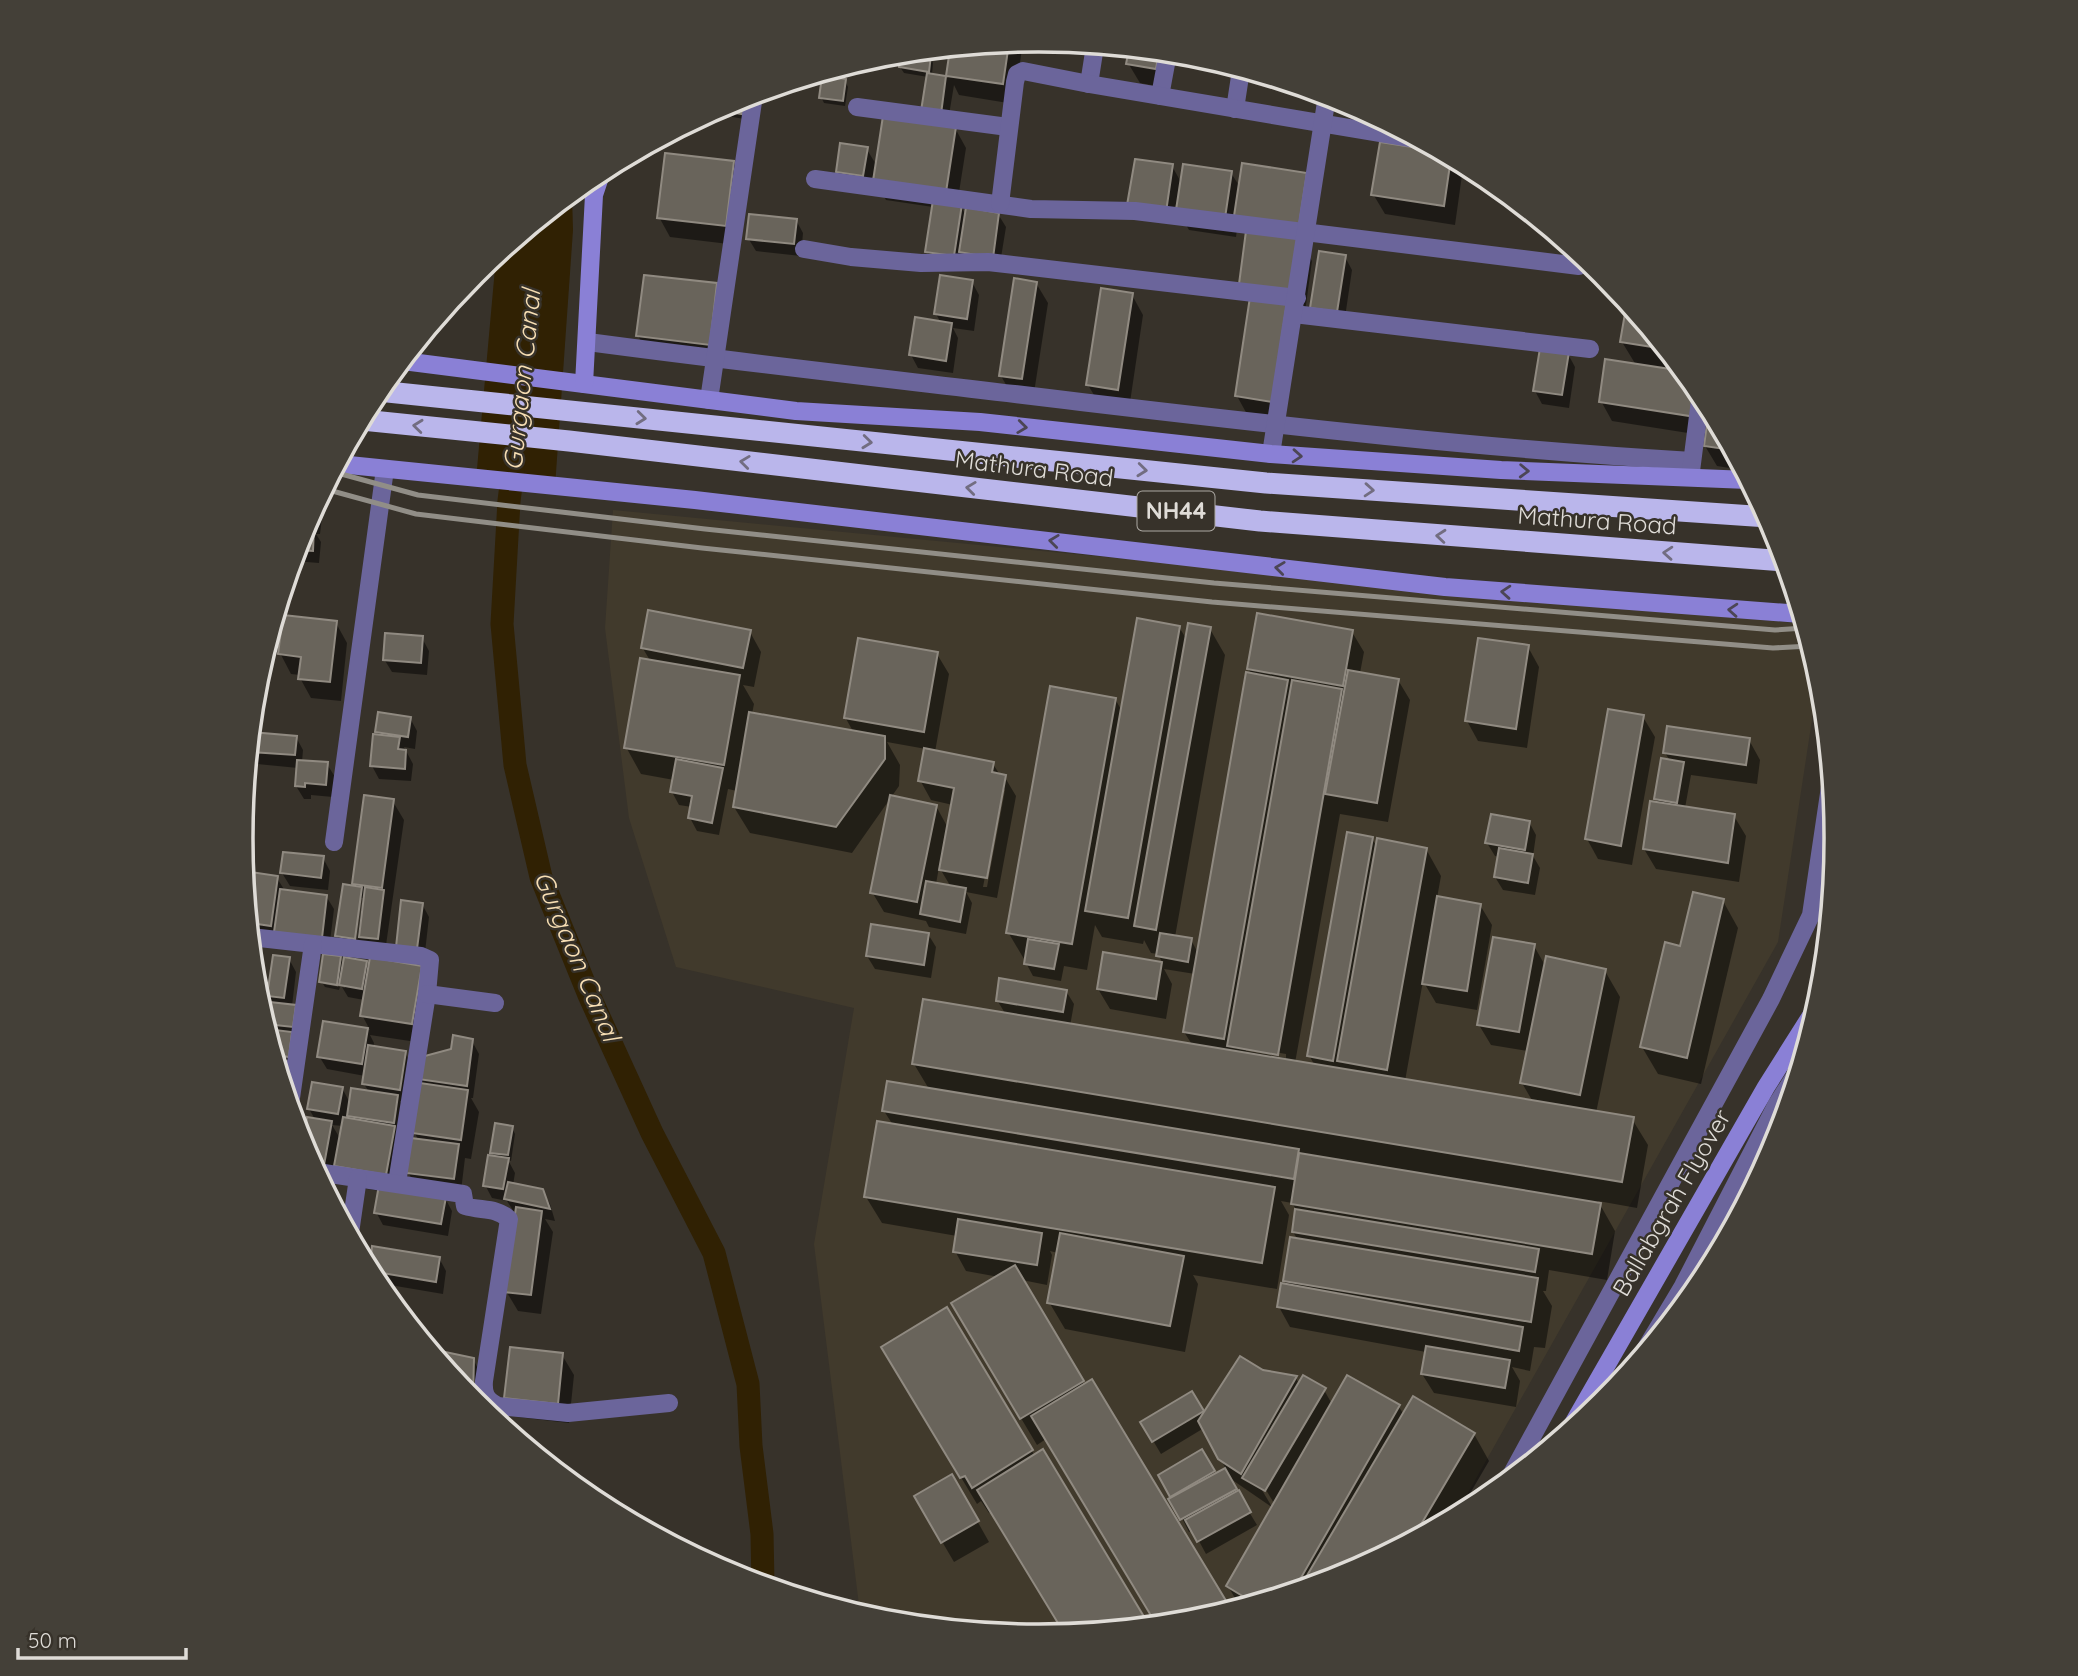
<svg xmlns="http://www.w3.org/2000/svg" width="2078" height="1676" font-family="Quicksand,sans-serif">
<style>
.built{fill:#413a2c}
.water{fill:#302103}
.shadow{fill:#0007;fill-rule:evenodd}
.lines{fill:none;stroke-linecap:round;stroke-linejoin:round}
.canal{stroke:#302103;stroke-width:23}
.building{fill:#69645b;stroke:#908a81;stroke-width:2}
.street{stroke:#6b659b;stroke-width:18}
.secondary{stroke:#8a80d6;stroke-width:18}
.highway{stroke:#bab6eb;stroke-width:21}
.rail{stroke:#918e87;stroke-width:5}
.oneway{stroke:#726d81}
.oneway2{stroke:#4c4655}
.labels{text-anchor:middle;stroke-width:5;stroke-linejoin:round;paint-order:stroke}
.shield{fill:#37322a;stroke:#ada9a3;stroke-width:2}
.shield-label{font-size:23px;font-weight:bold;fill:#dfdcd7}
.street-label{font-size:24px;fill:#dfdcd7;stroke:#37322a}
.water-label{font-size:26px;font-style:italic;fill:#f7deb3;stroke:#37322a}
.rim{fill:none;stroke:#dfdcd7;stroke-width:3.5}
</style>
<rect width="100%" height="100%" fill="#37322a"/>
<polygon class="built" points="613,510 1804,624 1819,674 1778,942 1455,1516 1344,1575 1194,1620 1039,1636 883,1620 860,1613 814,1244 854,1008 676,967 629,818 605,628"/>
<polygon class="water" points="572,195 573,230 555,487 476,480 496,257"/>
<g class="shadow">
<polygon points="1023,42 1014,104 959,95 954,85 947,127 955,128 966,148 957,205 961,206 966,216 998,214 1006,227 999,270 934,265 927,252 933,207 886,200 872,176 870,188 845,184 837,171 866,148 877,166 931,125 928,77 904,73 900,67 902,54 930,57 933,63 932,75 948,78 952,49"/>
<polygon points="1131,49 1172,53 1167,88 1140,83 1128,63"/>
<polygon points="1186,55 1241,70 1240,76 1193,69"/>
<polygon points="845,81 848,87 845,106 824,103 821,97"/>
<polygon points="744,98 747,102 744,119 727,116 724,106"/>
<polygon points="1442,153 1454,159 1462,175 1455,225 1385,214 1373,194"/>
<polygon points="733,162 744,182 737,245 670,237 659,217"/>
<polygon points="1172,166 1182,184 1231,173 1240,187 1303,245 1312,261 1305,312 1289,309 1282,421 1248,416 1237,396 1251,303 1247,236 1238,221 1236,237 1189,230 1175,205 1172,224 1137,218"/>
<polygon points="796,220 803,233 801,256 756,251 748,238"/>
<polygon points="1345,257 1352,270 1344,324 1320,320"/>
<polygon points="972,282 979,295 974,331 953,328 958,338 953,373 918,368 911,355 941,323 936,314"/>
<polygon points="1036,283 1048,303 1033,399 1012,395 1001,376"/>
<polygon points="716,285 728,305 721,364 650,356 638,336"/>
<polygon points="1132,295 1143,315 1129,409 1100,405 1088,385"/>
<polygon points="1628,304 1703,395 1742,470 1717,466 1705,446 1707,436 1612,421 1601,401 1636,365 1622,342"/>
<polygon points="1568,354 1575,367 1569,408 1542,404 1535,391"/>
<polygon points="321,497 324,501 320,534 316,534 321,542 319,563 294,561 302,532"/>
<polygon points="278,611 283,617 336,623 347,643 341,701 311,698 300,678 300,675 291,674 280,653 267,652"/>
<path d="M1179,627l8,13 23,-11 15,26 -50,282 16,3 7,13 54,-278 -4,-6 104,-37 12,20 -4,21 38,7 12,20 -22,122 -48,-8 -45,249 20,3 -6,-11 63,-216 5,8 49,2 15,27 -4,22 43,7 12,20 -15,85 -41,-7 -13,-22 -18,100 128,21 -11,-19 6,-32 -37,-6 -12,-20 55,-79 12,21 59,4 15,26 -24,116 36,6 16,26 -11,63 -39,-7 17,30 -8,49 -58,-10 -3,21h-3l9,15 -7,42 -11,-1 -4,24 -18,-4 8,14 -4,26 -82,-14 -12,-19 4,-22 -136,-25 -11,-20 8,-21 -3,-5 14,-41 -5,-8 4,-21 -5,-8 -11,-2 8,14 -12,74 -84,-14 5,9 -13,68 -120,-23 -16,-27 9,-49 -8,-2 2,4 -5,30 -25,-5 62,105 7,-4 138,229 -35,10 -36,4 -112,-185 -9,6 -84,-141 46,-27 -33,-6 -11,-20 2,-15 -75,-13 -16,-26 27,-72 -9,-14 45,-22 -15,-25 92,-49 -9,-15 69,-9 8,13 -4,22 123,20 -9,-14 11,-58 -31,-5 8,15 -6,35 -56,-10 -12,-20 6,-35 59,10 -5,-10 -7,-1 -7,-13 -1,4 -41,-7 -7,-12 -8,45 -23,-4 -3,15 -28,-5 -7,-13v-3l-2,-1 -16,-27 107,-233 7,12zM1246,1047l40,7v4l-40,-7z"/>
<path d="M750,632l11,20 -7,35 -11,-2 11,19 -2,10 102,19 -9,-16 92,-63 12,20 -14,78 58,12 7,11 4,1 12,20 -19,102 -31,-6 6,11 -6,31 -37,-7 -3,-6 -42,-9 -12,-20 64,-86 12,22 5,-23 -22,-5 -11,-20 6,-31 -39,-7 13,23 -1,21 -47,67 -102,-20 -16,-26 3,-16 -9,-2 -9,46 -22,-4 -7,-13 2,-11 -13,-2 -7,-13 2,-12 -33,-6 -15,-27 25,-85 -9,-15zM1002,787l3,3 -18,97h-4zM939,867l12,20 -15,-3z"/>
<polygon points="422,638 429,651 427,675 392,672 384,659"/>
<polygon points="1528,647 1539,667 1527,748 1478,741 1467,721"/>
<polygon points="1643,717 1655,737 1632,865 1598,859 1587,839"/>
<polygon points="410,718 417,731 415,749 404,747 413,764 411,781 379,779 372,766 380,737 377,732"/>
<polygon points="252,734 296,737 303,750 302,762 327,764 335,777 333,797 311,795 311,799 304,799 296,786 298,768 257,764 250,751"/>
<polygon points="1749,740 1760,760 1757,784 1691,775 1685,808 1734,816 1746,836 1739,882 1656,869 1644,849 1659,804 1656,799 1671,762 1665,753"/>
<path d="M392,800l12,20 -19,132 -16,-2 -6,-9 -1,10 -18,-3 -7,-12 20,-48 -3,-4zM359,898h4l-7,50 -4,-1z"/>
<polygon points="1529,822 1536,835 1533,856 1540,868 1535,895 1503,890 1495,877 1499,857 1495,856 1487,843"/>
<polygon points="323,858 330,871 328,890 290,886 282,873"/>
<polygon points="251,874 277,878 285,891 326,896 334,909 329,950 251,932 247,900"/>
<polygon points="1723,901 1738,928 1701,1084 1658,1074 1642,1047 1681,948"/>
<polygon points="422,904 429,917 424,961 398,946"/>
<polygon points="928,934 936,947 931,978 875,969 867,956"/>
<path d="M340,958l4,7 22,-2 3,6 52,-1 2,75 -53,-8 4,8 -1,5 32,5 8,13 -6,37 -7,-2 4,8 -6,81 47,8 7,13 -4,25 -65,-11 -7,-13 4,-21 -32,-5 -14,-24 -3,15 -12,-2 -15,-28 12,-26 -7,-12 33,-21 8,15 19,-11 -5,-8 1,-8 -38,-7 -8,-13 6,-33 45,7 -8,-15 2,-15 -16,-3 -6,-10 3,1v-4l-22,-3v3l-2,-2zM332,1125l11,1 -2,14zM383,1167l13,22 -16,-21z"/>
<polygon points="289,959 296,972 292,1006 300,1039 288,1099 262,1011 263,1003 274,1004 269,996"/>
<polygon points="323,984 340,987 339,990 325,987"/>
<polygon points="472,1041 479,1054 473,1098 471,1098 479,1112 471,1159 465,1158 461,1191 415,1185 408,1172 419,1141 414,1132 423,1085 420,1079 453,1050"/>
<polygon points="512,1128 515,1134 511,1161 508,1160 515,1173 513,1185 542,1190 550,1204 555,1221 545,1219 553,1232 541,1314 518,1311 506,1291 517,1213 514,1212 507,1201 492,1198 485,1185 495,1158 492,1152"/>
<polygon points="439,1258 446,1271 443,1294 378,1283 370,1270"/>
<polygon points="946,1309 1035,1456 1148,1625 1065,1633 992,1512 989,1513 981,1501 977,1504 899,1374"/>
<polygon points="433,1351 473,1359 484,1380 483,1409 475,1402"/>
<polygon points="562,1355 574,1375 569,1423 517,1417 506,1398"/>
<path d="M1263,1372l33,6 3,6 25,6 8,14 67,3 5,8 70,19 15,27 -31,53 -114,61 -104,32 -12,-21 45,-78 -45,-31 29,48 -51,29 -13,-24 -4,2 -29,-57 42,-24 14,24 10,-6 -22,-41 -43,26 -19,-32 49,-29 13,22zM1262,1483l13,22 -3,2 -13,-22z"/>
<polygon points="952,1476 989,1542 954,1562 916,1497"/>
</g>
<g class="lines">
<polyline class="canal" points="514,461 509,501 502,624 515,765 541,877 589,995 652,1133 714,1253 748,1384 751,1446 762,1534 763,1584"/>
</g>
<g class="building">
<polygon points="1009,43 1003,84 946,76 950,49"/>
<polygon points="1129,49 1159,52 1156,69 1126,64"/>
<polygon points="913,53 931,55 929,72 899,67 900,54"/>
<polygon points="927,73 946,76 941,114 921,111"/>
<polygon points="822,76 846,79 843,101 819,98"/>
<polygon points="744,98 742,114 722,111 722,107"/>
<polygon points="883,116 956,127 946,192 873,181"/>
<polygon points="1380,142 1438,151 1451,158 1444,206 1371,195"/>
<polygon points="840,143 868,147 863,176 836,172"/>
<polygon points="665,153 734,161 726,226 657,218"/>
<polygon points="1135,159 1173,164 1166,212 1127,205"/>
<polygon points="1242,163 1307,173 1299,226 1234,216"/>
<polygon points="1183,164 1232,171 1225,218 1176,210"/>
<polygon points="933,200 962,204 954,256 925,252"/>
<polygon points="966,207 999,213 993,258 959,252"/>
<polygon points="749,214 797,219 794,244 746,239"/>
<polygon points="1246,231 1302,239 1294,293 1239,284"/>
<polygon points="1319,251 1346,255 1337,312 1310,308"/>
<polygon points="644,275 717,283 710,345 636,336"/>
<polygon points="940,275 973,280 967,319 934,314"/>
<polygon points="1014,278 1037,282 1022,379 999,376"/>
<polygon points="1101,288 1133,293 1118,390 1086,385"/>
<polygon points="1250,297 1287,303 1272,402 1235,396"/>
<polygon points="1627,302 1665,349 1620,342"/>
<polygon points="915,317 952,323 946,361 909,355"/>
<polygon points="1540,348 1569,352 1562,395 1533,391"/>
<polygon points="1605,359 1683,371 1700,392 1696,417 1599,402"/>
<polygon points="1709,408 1732,450 1704,446"/>
<polygon points="305,527 314,527 313,551 297,550"/>
<polygon points="279,609 281,609 278,641 269,641"/>
<polygon points="648,610 751,630 743,668 641,648"/>
<polygon points="1257,613 1353,630 1343,686 1247,669"/>
<polygon points="283,615 337,621 330,682 298,679 301,657 278,654"/>
<polygon points="1137,618 1180,626 1128,918 1085,911"/>
<polygon points="1188,623 1211,627 1156,930 1134,926"/>
<polygon points="385,633 423,636 421,663 383,660"/>
<polygon points="858,638 938,652 924,732 844,718"/>
<polygon points="1478,638 1529,645 1516,729 1465,721"/>
<polygon points="640,658 740,675 724,765 624,748"/>
<polygon points="1348,670 1399,679 1377,803 1325,794"/>
<polygon points="1246,672 1288,680 1224,1039 1183,1032"/>
<polygon points="1292,680 1342,689 1278,1055 1227,1046"/>
<polygon points="1050,686 1116,698 1072,944 1006,933"/>
<polygon points="1608,709 1644,715 1621,846 1585,839"/>
<polygon points="378,712 411,717 408,737 375,732"/>
<polygon points="749,712 885,736 885,759 836,827 733,807"/>
<polygon points="1667,726 1750,738 1746,765 1663,753"/>
<polygon points="252,732 297,736 295,755 250,752"/>
<polygon points="373,734 400,737 398,749 406,750 405,769 370,766"/>
<polygon points="924,748 994,762 992,772 1006,775 987,878 939,870 954,788 918,781"/>
<polygon points="1661,758 1684,762 1677,803 1654,799"/>
<polygon points="676,759 723,768 712,823 688,818 692,796 670,792"/>
<polygon points="297,760 328,762 326,785 305,783 305,787 295,786"/>
<polygon points="364,795 394,799 382,888 352,884"/>
<polygon points="890,795 937,805 917,902 870,893"/>
<polygon points="1650,801 1735,814 1728,863 1643,849"/>
<polygon points="1491,814 1530,821 1525,850 1485,843"/>
<polygon points="1347,832 1373,837 1333,1061 1307,1056"/>
<polygon points="1377,838 1427,848 1387,1070 1337,1061"/>
<polygon points="1499,848 1533,854 1528,883 1494,877"/>
<polygon points="283,852 324,856 321,878 280,873"/>
<polygon points="250,872 278,876 271,926 250,923 247,893"/>
<polygon points="926,881 966,888 960,922 920,914"/>
<polygon points="343,884 362,887 355,939 335,936"/>
<polygon points="365,887 384,890 378,939 359,937"/>
<polygon points="280,889 327,895 322,938 274,932"/>
<polygon points="1693,892 1724,899 1687,1058 1640,1047 1665,942 1680,946"/>
<polygon points="1437,896 1481,904 1467,991 1422,984"/>
<polygon points="401,900 423,903 417,949 396,947"/>
<polygon points="871,924 929,933 924,965 866,956"/>
<polygon points="1160,933 1192,938 1188,962 1156,956"/>
<polygon points="1493,937 1535,944 1519,1032 1477,1025"/>
<polygon points="1028,939 1059,944 1054,969 1024,964"/>
<polygon points="1103,952 1162,962 1156,999 1097,989"/>
<polygon points="323,954 341,956 337,985 319,982"/>
<polygon points="273,955 290,957 284,998 267,996"/>
<polygon points="1546,956 1606,969 1580,1095 1520,1083"/>
<polygon points="344,957 367,961 362,989 339,985"/>
<polygon points="370,957 422,966 412,1024 360,1016"/>
<polygon points="999,978 1067,990 1063,1012 996,1001"/>
<polygon points="923,999 1634,1117 1622,1182 912,1064"/>
<polygon points="261,1001 296,1005 293,1027 266,1024 261,1007"/>
<polygon points="323,1021 368,1028 362,1064 317,1057"/>
<polygon points="267,1029 292,1032 289,1057 275,1055"/>
<polygon points="453,1035 473,1039 467,1086 418,1079 421,1057 451,1049"/>
<polygon points="368,1045 406,1051 400,1090 362,1084"/>
<polygon points="277,1060 293,1062 285,1087"/>
<polygon points="887,1081 1299,1149 1294,1179 882,1111"/>
<polygon points="312,1082 343,1087 338,1114 307,1109"/>
<polygon points="420,1083 468,1090 461,1140 412,1133"/>
<polygon points="351,1088 398,1095 394,1123 347,1116"/>
<polygon points="307,1117 332,1121 324,1165 312,1163 303,1145"/>
<polygon points="343,1117 395,1126 386,1175 334,1166"/>
<polygon points="877,1121 1275,1187 1262,1263 864,1197"/>
<polygon points="495,1123 513,1126 508,1155 490,1153"/>
<polygon points="411,1138 459,1144 454,1179 406,1173"/>
<polygon points="1299,1153 1601,1203 1592,1254 1291,1204"/>
<polygon points="488,1155 509,1158 503,1189 483,1186"/>
<polygon points="508,1182 543,1189 550,1209 504,1199"/>
<polygon points="379,1185 446,1197 441,1224 374,1213"/>
<polygon points="516,1207 542,1211 531,1295 504,1292"/>
<polygon points="1295,1209 1539,1249 1535,1272 1292,1232"/>
<polygon points="958,1219 1042,1233 1037,1265 953,1252"/>
<polygon points="1060,1233 1184,1256 1170,1326 1047,1303"/>
<polygon points="1290,1237 1538,1278 1531,1322 1283,1281"/>
<polygon points="372,1246 440,1257 436,1282 370,1271"/>
<polygon points="1015,1265 1084,1381 1020,1419 951,1303"/>
<polygon points="1281,1283 1523,1327 1519,1351 1277,1307"/>
<polygon points="947,1307 1033,1450 972,1488 965,1476 960,1478 881,1347"/>
<polygon points="1426,1346 1510,1360 1505,1388 1421,1374"/>
<polygon points="510,1347 563,1353 558,1404 504,1398"/>
<polygon points="431,1349 474,1358 473,1399"/>
<polygon points="1240,1356 1263,1370 1297,1376 1241,1474 1218,1459 1198,1421"/>
<polygon points="1303,1375 1326,1388 1265,1491 1242,1478"/>
<polygon points="1347,1375 1400,1405 1294,1590 1254,1603 1226,1586"/>
<polygon points="1092,1379 1231,1609 1194,1620 1156,1624 1031,1416"/>
<polygon points="1192,1391 1204,1411 1152,1442 1140,1422"/>
<polygon points="1413,1396 1475,1433 1413,1538 1344,1575 1299,1589"/>
<polygon points="1043,1449 1149,1625 1064,1633 977,1490"/>
<polygon points="1202,1449 1215,1471 1170,1497 1158,1475"/>
<polygon points="1225,1468 1237,1489 1180,1520 1168,1499"/>
<polygon points="952,1474 979,1521 941,1543 914,1496"/>
<polygon points="1239,1490 1251,1512 1197,1542 1185,1520"/>
</g>
<g class="lines">
<g class="street">
<polyline points="1089,84 1095,46"/>
<polyline points="1160,96 1168,53"/>
<polyline points="857,107 1008,127"/>
<polyline points="1235,109 1241,70"/>
<polyline points="815,179 1031,209 1135,211 1579,266"/>
<polyline points="1000,204 1015,82 1017,74 1023,71 1089,84 1415,139"/>
<polyline points="804,249 851,257 921,263 988,262 1297,298"/>
<polyline points="1294,314 1590,349"/>
<path d="M588,342c164,22 329,40 493,60 203,24 406,47 611,59"/>
<polyline points="709,400 754,95"/>
<polyline points="1271,454 1327,96"/>
<polyline points="1691,471 1701,393"/>
<polyline points="334,842 385,469"/>
<polyline points="251,937 421,956 430,960 427,994 397,1183"/>
<polyline points="427,994 495,1003"/>
<polyline points="290,1105 313,944"/>
<path d="M317,1172l146,22 2,12c16,5 31,1 44,13l-25,162c-1,13 2,19 14,25l70,7 101,-10"/>
<polyline points="350,1233 358,1178"/>
<polyline points="1643,1353 1683,1286 1777,1104 1798,1071"/>
<polyline points="1509,1479 1771,999 1811,915 1831,780"/>
</g>
<g class="secondary">
<polyline points="403,361 796,411 980,422 1271,454 1501,470 1748,480"/>
<polyline points="584,384 594,195 602,171"/>
<polyline points="339,464 695,500 1445,587 1801,614"/>
<polyline points="1570,1429 1766,1087 1819,1003"/>
</g>
<g class="highway">
<polyline points="378,391 1266,483 1768,517"/>
<polyline points="362,420 569,441 1260,521 1785,561"/>
</g>
<g class="rail">
<polyline points="334,472 418,495 705,529 1214,583 1775,630 1805,628"/>
<polyline points="325,489 416,514 702,548 1212,602 1773,648 1810,646"/>
</g>
</g>
<defs><path id="oneway-chevron" d="M-2-3.5L2.5 0L-2 3.5" fill="none" stroke-width="1.6" stroke-linecap="round" stroke-linejoin="round" transform="scale(1.75)"/></defs>
<g class="oneway">
<use href="#oneway-chevron" transform="translate(641 418) rotate(6)"/>
<use href="#oneway-chevron" transform="translate(418 426) rotate(-174)"/>
<use href="#oneway-chevron" transform="translate(867 442) rotate(6)"/>
<use href="#oneway-chevron" transform="translate(745 462) rotate(-173)"/>
<use href="#oneway-chevron" transform="translate(1142 470) rotate(6)"/>
<use href="#oneway-chevron" transform="translate(971 488) rotate(-173)"/>
<use href="#oneway-chevron" transform="translate(1369 490) rotate(4)"/>
<use href="#oneway-chevron" transform="translate(1441 536) rotate(-175)"/>
<use href="#oneway-chevron" transform="translate(1668 553) rotate(-176)"/>
</g>
<g class="oneway2">
<use href="#oneway-chevron" transform="translate(1022 427) rotate(7)"/>
<use href="#oneway-chevron" transform="translate(1297 456) rotate(4)"/>
<use href="#oneway-chevron" transform="translate(1524 471) rotate(2)"/>
<use href="#oneway-chevron" transform="translate(1054 541) rotate(-173)"/>
<use href="#oneway-chevron" transform="translate(1280 568) rotate(-173)"/>
<use href="#oneway-chevron" transform="translate(1506 592) rotate(-176)"/>
<use href="#oneway-chevron" transform="translate(1733 610) rotate(-176)"/>
</g>
<g class="labels">
<rect class="shield" x="1137.5" y="491.5" width="77" height="39" rx="5"/>
<g class="shield-label">
<text x="1176" y="519">NH44</text>
</g>
<g class="street-label">
<text transform="translate(1034 469) rotate(7)" y="8">Mathura Road</text>
<text transform="translate(1597 521) rotate(4)" y="8">Mathura Road</text>
<text transform="translate(1672 1203) rotate(-60)" y="8">Ballabgrah Flyover</text>
</g>
<g class="water-label">
<text transform="translate(522 380) rotate(-84)" y="9">Gurgaon Canal</text>
<text transform="translate(577 956) rotate(67)" y="9">Gurgaon Canal</text>
</g>
</g>
<path d="M0 0H2078V1676H0ZM1038 52H1039A785 785 0 0 1 1824 837V839A785 785 0 0 1 1039 1624H1038A785 785 0 0 1 253 839V837A785 785 0 0 1 1038 52Z" fill="#444038" fill-rule="evenodd"/>
<path class="rim" d="M1038 52H1039A785 785 0 0 1 1824 837V839A785 785 0 0 1 1039 1624H1038A785 785 0 0 1 253 839V837A785 785 0 0 1 1038 52Z"/>
<path d="M18 1648v10h168v-10" fill="none" stroke="#dfdcd7" stroke-width="3.5"/>
<text x="28" y="1648" font-size="21" fill="#dfdcd7" stroke="#37322a" stroke-width="5" paint-order="stroke">50 m</text>
</svg>
